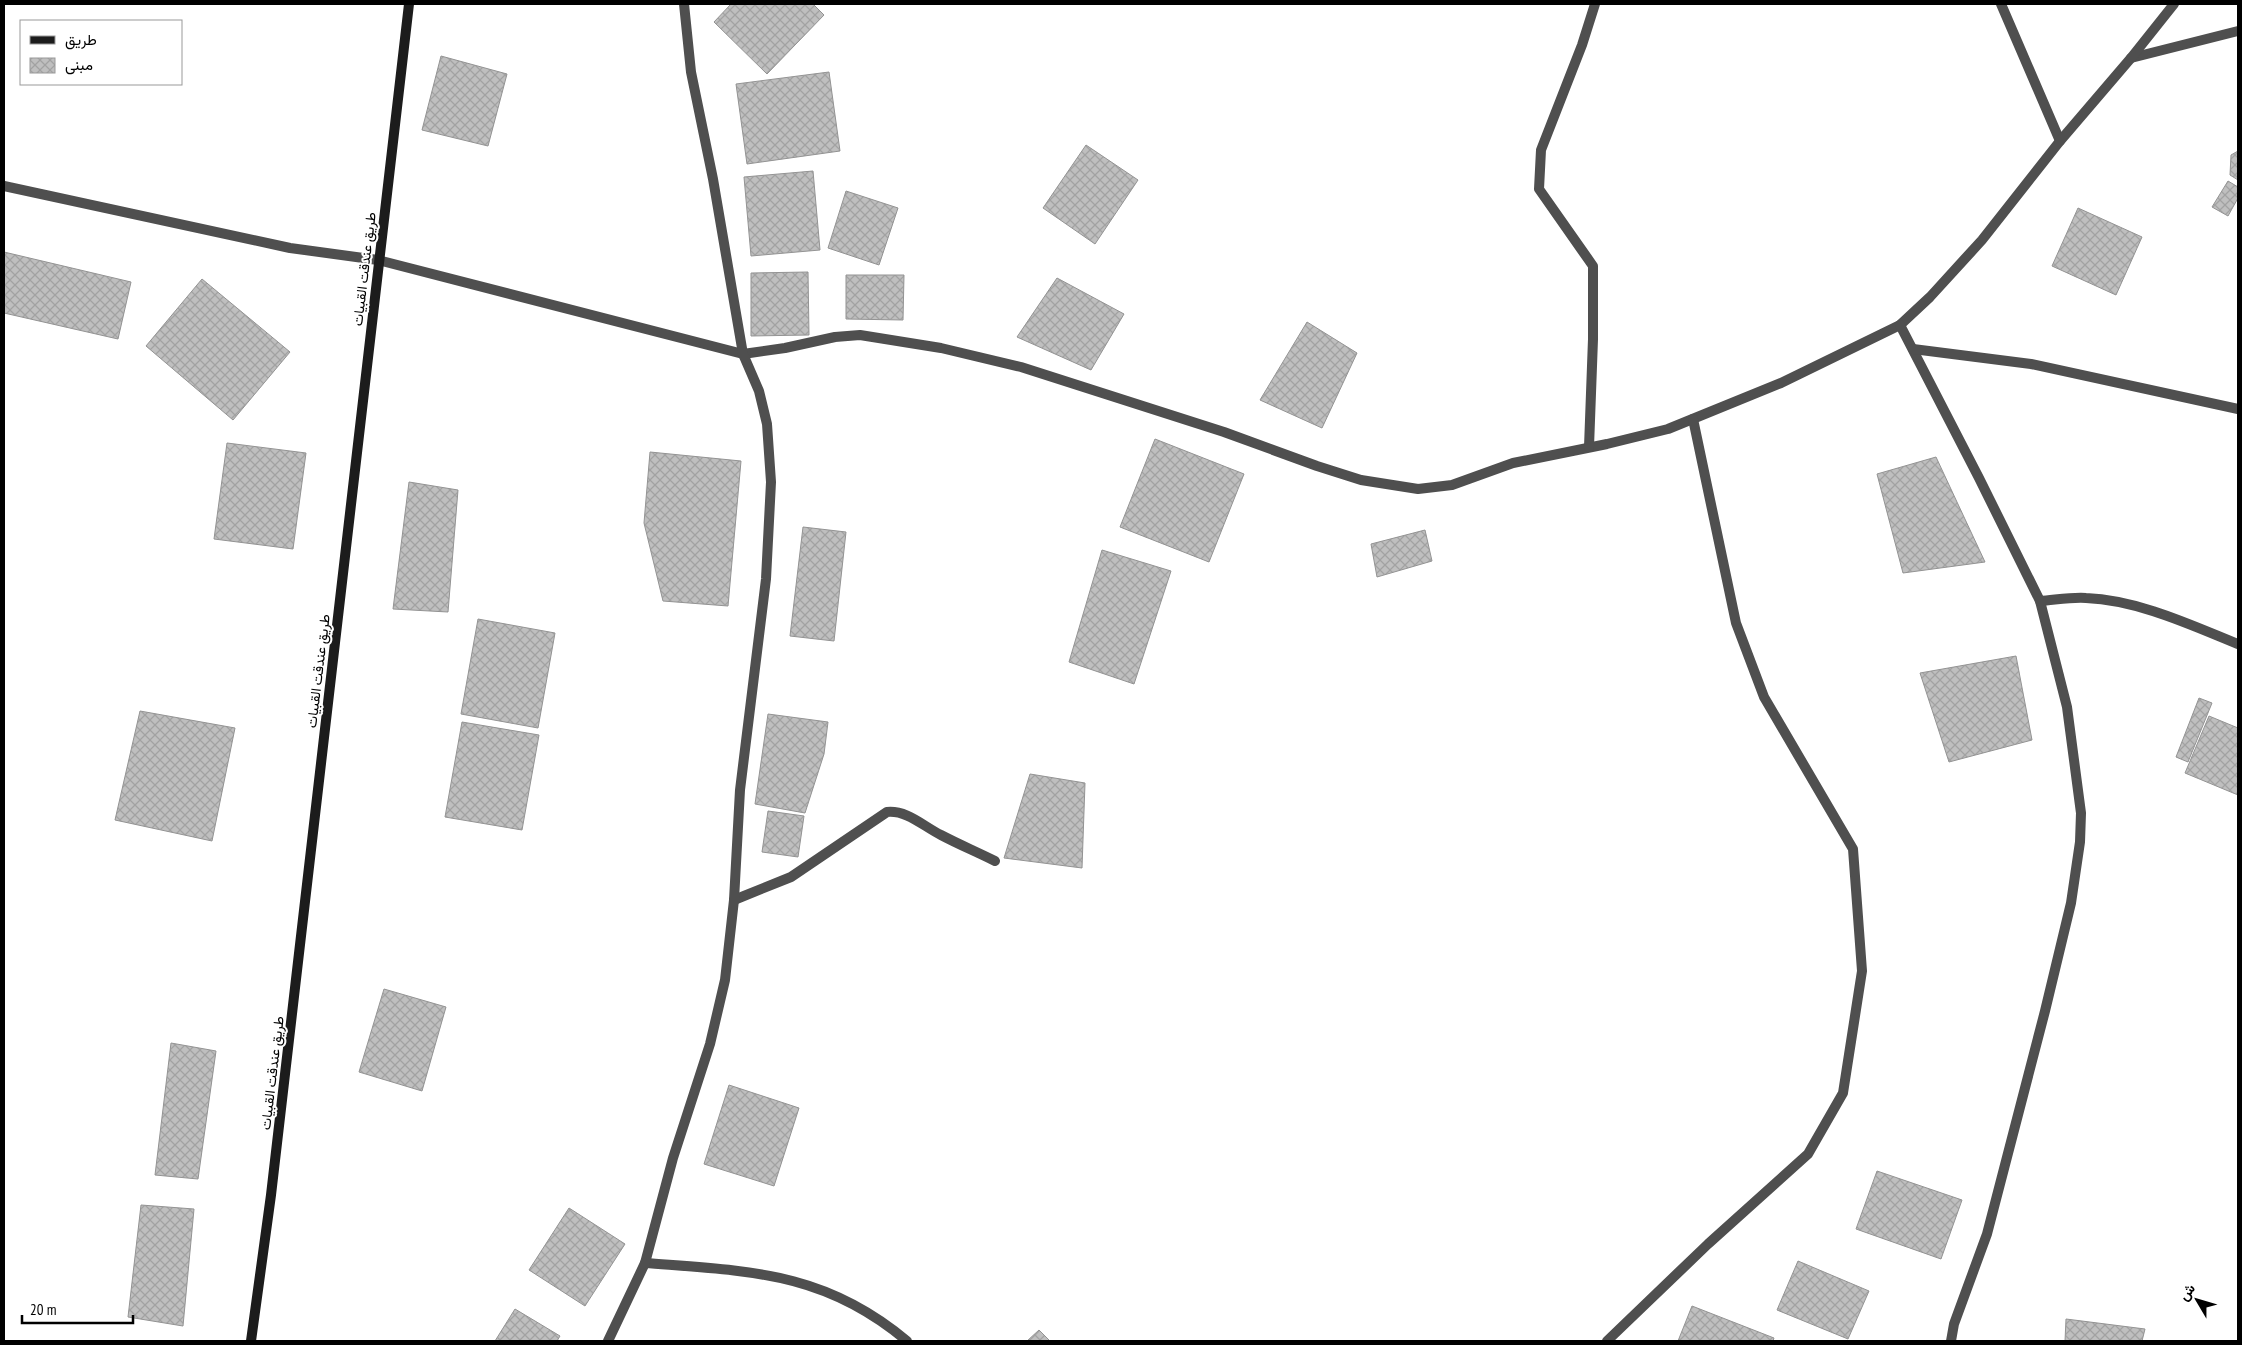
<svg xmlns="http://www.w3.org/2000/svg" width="2242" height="1345" font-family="'PT Sans Narrow',Vazirmatn,sans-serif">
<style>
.building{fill:url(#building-cross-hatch);stroke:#939393}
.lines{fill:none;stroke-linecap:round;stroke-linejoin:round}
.service{stroke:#4f4f4f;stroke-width:10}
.minor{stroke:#4f4f4f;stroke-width:10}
.secondary{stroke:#1c1c1c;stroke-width:10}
.labels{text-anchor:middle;stroke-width:4;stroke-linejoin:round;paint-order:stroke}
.street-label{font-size:14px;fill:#000;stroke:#fff}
</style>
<defs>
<pattern id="building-cross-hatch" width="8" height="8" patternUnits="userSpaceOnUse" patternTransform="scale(1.25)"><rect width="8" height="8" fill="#bfbfbf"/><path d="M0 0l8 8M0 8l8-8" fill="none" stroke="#a2a2a2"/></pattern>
</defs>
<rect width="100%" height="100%" fill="#fff"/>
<g class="building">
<polygon points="731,4 813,4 824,15 767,74 714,22"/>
<polygon points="441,56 507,74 488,146 422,130"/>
<polygon points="829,72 840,151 747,164 736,84"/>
<polygon points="1086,145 1138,180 1095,244 1043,208"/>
<polygon points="2238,151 2238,180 2230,175 2231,155"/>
<polygon points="813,171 820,250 751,256 744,177"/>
<polygon points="2228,181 2238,187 2238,198 2228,216 2212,207"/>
<polygon points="846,191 898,208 879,265 828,248"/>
<polygon points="2078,208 2142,237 2116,295 2052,266"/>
<polygon points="4,252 131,282 118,339 4,313"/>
<polygon points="808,272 809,335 751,336 751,273"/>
<polygon points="846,275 904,275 903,320 846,319"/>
<polygon points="1057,278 1124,314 1091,370 1017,337"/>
<polygon points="202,279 290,352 233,420 146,346"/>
<polygon points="1307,322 1357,353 1322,428 1260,400"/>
<polygon points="1155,439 1244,474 1209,562 1120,527"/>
<polygon points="227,443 306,453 293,549 214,539"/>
<polygon points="650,452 741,461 728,606 663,601 644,523"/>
<polygon points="1936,457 1985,562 1903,573 1877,474"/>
<polygon points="409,482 458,490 448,612 393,609"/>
<polygon points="803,527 846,532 834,641 790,636"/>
<polygon points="1425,530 1432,561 1377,577 1371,544"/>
<polygon points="1102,550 1171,571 1134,684 1069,662"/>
<polygon points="478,619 555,633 538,728 461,714"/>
<polygon points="2016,656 2032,740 1949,762 1920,673"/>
<polygon points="2199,698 2212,703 2188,762 2176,757"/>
<polygon points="140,711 235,728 212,841 115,820"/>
<polygon points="768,714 828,722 824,754 805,813 755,804"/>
<polygon points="2209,716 2238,728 2238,795 2185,773"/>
<polygon points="462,722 539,735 522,830 445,817"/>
<polygon points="1030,774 1085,783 1082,868 1004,858"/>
<polygon points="768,811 804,816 798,857 762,852"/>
<polygon points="384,989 446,1007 422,1091 359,1072"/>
<polygon points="171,1043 216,1051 198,1179 155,1175"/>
<polygon points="729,1085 799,1108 774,1186 704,1164"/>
<polygon points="1877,1171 1962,1200 1941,1259 1856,1229"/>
<polygon points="141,1205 194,1209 183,1326 128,1317"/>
<polygon points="569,1208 625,1244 585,1306 529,1270"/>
<polygon points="1798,1261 1869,1291 1848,1339 1777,1310"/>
<polygon points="1692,1306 1774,1338 1773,1341 1678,1341"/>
<polygon points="515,1309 560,1336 557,1341 495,1341"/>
<polygon points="2066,1319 2145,1329 2142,1341 2065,1341"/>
<polygon points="1039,1330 1050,1341 1027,1341"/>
</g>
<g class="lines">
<polyline class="service" points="2001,4 2060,141"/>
<g class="minor">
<polyline points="2131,58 2238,31"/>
<polyline points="4,186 290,248 378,260 743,354 785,348 835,337 860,335 941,348 1021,367 1224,432 1317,466 1361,480 1418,489 1452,485 1513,463 1607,444 1668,429 1781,383 1900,325 1930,297 1982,240 2060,141 2131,58 2174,4"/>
<polyline points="1900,325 1979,478 2040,601 2067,707 2081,813 2080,842 2071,903 2045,1011 1987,1234 1954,1324 1951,1341"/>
<polyline points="1913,349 2031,364 2238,409"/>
<polyline points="1589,447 1593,339 1593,266 1539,189 1541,150 1582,45 1595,4"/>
<path d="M2040,601c15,-1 31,-4 46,-3 52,2 105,27 152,46"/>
<path d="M734,900l57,-23 96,-65c20,-2 36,14 54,23 17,9 36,17 54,26"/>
<path d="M645,1263c103,8 179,8 262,78"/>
<polyline points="608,1341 645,1263 673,1158 710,1044 725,980 734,900 740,790 766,579 771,482 767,424 759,391 743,354 713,179 691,72 684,4"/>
<polyline points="1607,1341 1708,1244 1808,1154 1843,1093 1862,971 1853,849 1764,697 1736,623 1693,419"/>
</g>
<polyline class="secondary" points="251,1341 271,1195 409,4"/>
</g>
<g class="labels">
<g class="street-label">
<text transform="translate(364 269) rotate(-83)" y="5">طريق عندقت القبيات</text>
<text transform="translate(318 671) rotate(-83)" y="5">طريق عندقت القبيات</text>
<text transform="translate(272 1073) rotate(-83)" y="5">طريق عندقت القبيات</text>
</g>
</g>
<rect width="2242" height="1345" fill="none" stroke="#000000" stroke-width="10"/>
<rect x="20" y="20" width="162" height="65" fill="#ffffff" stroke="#999999"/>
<rect x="30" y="36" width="25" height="8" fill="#1c1c1c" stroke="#999999"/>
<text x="65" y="45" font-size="15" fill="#000000">طريق</text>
<rect x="30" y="58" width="25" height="15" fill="url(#building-cross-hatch)" stroke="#999999"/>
<text x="65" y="70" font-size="15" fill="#000000">مبنى</text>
<g transform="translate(2197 1300) rotate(308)" stroke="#ffffff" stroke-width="4" paint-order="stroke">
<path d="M0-4L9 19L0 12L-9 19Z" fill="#000000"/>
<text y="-8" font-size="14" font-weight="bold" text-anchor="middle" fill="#000000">ش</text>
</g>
<path d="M22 1315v8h111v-8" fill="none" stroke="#000000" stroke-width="2.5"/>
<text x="30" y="1315" font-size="15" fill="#000000" stroke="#ffffff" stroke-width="4" paint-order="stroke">20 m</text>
</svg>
